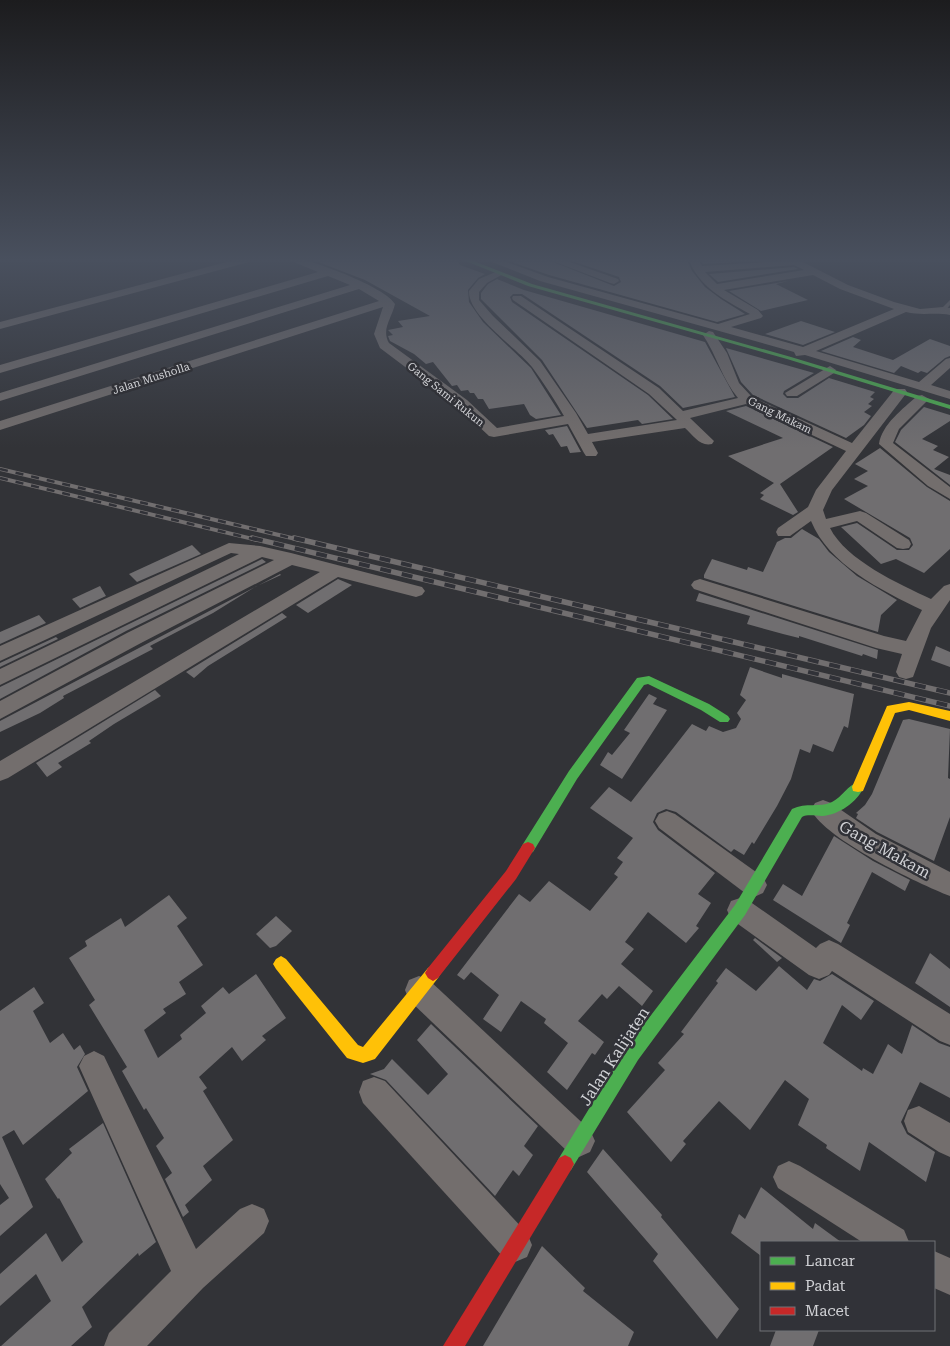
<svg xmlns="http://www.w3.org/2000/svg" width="950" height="1346" font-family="'Roboto Serif',serif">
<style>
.building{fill:#706e70}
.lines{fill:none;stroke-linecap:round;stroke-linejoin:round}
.lane{fill:#736e6d;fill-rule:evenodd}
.street{fill:#736e6d;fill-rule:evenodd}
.fast{fill:#4caf50;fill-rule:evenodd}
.slow{fill:#ffc107;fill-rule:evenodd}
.jam{fill:#c62828;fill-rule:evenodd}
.rail-far1-casing{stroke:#716e6f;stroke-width:4}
.rail-casing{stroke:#716e6f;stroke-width:5.5}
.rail-far1{stroke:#313238;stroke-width:2.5;stroke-dasharray:8;stroke-linecap:butt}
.rail{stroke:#313238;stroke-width:4;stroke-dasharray:11;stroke-linecap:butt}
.labels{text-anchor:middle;stroke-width:5;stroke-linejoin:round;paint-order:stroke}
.far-street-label{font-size:11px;fill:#d0d1d5;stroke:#313238}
.near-street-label{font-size:16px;fill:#d0d1d5;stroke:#313238}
</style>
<rect width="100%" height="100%" fill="#323337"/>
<g class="building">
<polygon points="313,260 457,260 460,265 485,274 478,278 468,290 469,302 483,322 531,368 561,415 536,419 530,415 524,404 489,409 483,399 478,399 474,393 470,393 468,390 461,391 457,385 452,386 433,362 426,364 414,354 390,341 388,336 393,335 388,330 403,327 398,321 430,316 365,280"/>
<polygon points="506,260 548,260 614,286 621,282 619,277 569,260 687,260 692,271 705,287 721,299 745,314 717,322 549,275"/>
<polygon points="701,260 772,260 703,264"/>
<polygon points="794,267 798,269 718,282 709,274"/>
<polygon points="497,279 524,290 705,342 735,397 683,408 660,386 522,294 513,294 510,297 512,302 648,395 673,419 642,424 638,420 587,428 542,360 481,299 481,293 488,284"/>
<polygon points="788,281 776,284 808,300 761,311 729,291"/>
<polygon points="801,321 835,332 803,345 765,334"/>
<polygon points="853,337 861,340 853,347 893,360 930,339 950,346 950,356 945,358 927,373 921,371 918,373 901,366 894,373 821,351"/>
<polygon points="726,348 814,373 784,391 783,394 787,398 798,398 829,378 875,392 870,397 874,399 868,404 872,406 864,412 871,416 864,425 846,438 753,395 741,382"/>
<polygon points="746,406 833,447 780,484 798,512 793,515 760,499 764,495 760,493 774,483 728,456 783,438 726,411"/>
<polygon points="924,407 950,415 950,421 922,439 938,446 933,450 949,457 934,469 950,475 950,485 895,442 901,430"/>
<polygon points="567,426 581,452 570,453 567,446 561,447 553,434 549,435 545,430"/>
<polygon points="880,448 927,487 950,501 950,549 924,573 896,559 881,564 841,527 857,523 897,550 909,550 913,545 910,538 844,499 868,486 854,479 868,471 855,464"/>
<polygon points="802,529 819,539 829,552 857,576 897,600 881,615 878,632 704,578 704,575 712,559 747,570 748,567 763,572 777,542 785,538 791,538"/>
<polygon points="192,545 201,554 137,582 129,574"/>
<polygon points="262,559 266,562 126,631 0,699 0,687"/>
<polygon points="280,574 281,575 255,587 213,613 150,646 153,649 63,696 64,698 40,713 0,732 0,721"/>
<polygon points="338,579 352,585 308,613 296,605"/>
<polygon points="100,586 106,596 80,608 72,599"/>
<polygon points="699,593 878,650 877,659 863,654 862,656 799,636 799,638 783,634 747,624 750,616 696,601"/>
<polygon points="282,613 287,617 208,666 194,678 186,672"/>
<polygon points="39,615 46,623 0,644 0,632"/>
<polygon points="56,637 58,639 0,667 0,663"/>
<polygon points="936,646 950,652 950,667 931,660"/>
<polygon points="750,667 782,678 782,674 854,694 848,728 844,726 833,752 813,744 810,753 800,749 791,779 777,806 754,844 752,842 744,855 734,849 731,852 676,812 666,809 657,813 653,822 658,830 715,873 698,894 711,903 696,926 699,928 686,943 648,912 625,942 634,949 621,964 653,991 642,1006 619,986 607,999 602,994 578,1021 604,1042 595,1055 592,1053 567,1090 547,1072 568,1043 544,1023 546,1019 521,1001 501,1032 483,1019 499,995 471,972 464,980 457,975 519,894 530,902 549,881 590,911 618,877 614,874 623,862 617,858 633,838 590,808 609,787 631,802 692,724 706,731 709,726 723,732 736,728 741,719 737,713 746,700 740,695"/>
<polygon points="155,690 161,696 114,724 89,741 91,743 58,763 62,767 47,777 36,763"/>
<polygon points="649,694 657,698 653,704 667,710 622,779 600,765 608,752 612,755 630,733 624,730"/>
<polygon points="909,719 950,729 948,778 950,779 950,817 934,861 877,832 856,818 858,814 856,813 865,805 872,794 903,720"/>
<polygon points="834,836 873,861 910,880 905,891 872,872 847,923 850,925 841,943 773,900 783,884 802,896"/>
<polygon points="169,895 187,918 177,926 203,965 179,982 186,994 163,1009 166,1013 144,1030 158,1058 182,1039 180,1035 206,1013 201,1006 223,987 229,994 256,974 286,1018 262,1036 266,1040 242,1061 232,1047 199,1077 207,1088 203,1091 233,1140 203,1166 212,1180 185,1205 189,1212 183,1217 165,1179 172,1173 156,1146 164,1138 146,1108 144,1110 122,1071 127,1067 89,1005 95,1000 69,958 87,946 85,941 121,918 125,927"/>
<polygon points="276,916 292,931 276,946 270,948 256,934"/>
<polygon points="755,938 782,958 777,962 753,940"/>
<polygon points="930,953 950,969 950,1007 915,983"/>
<polygon points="779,966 807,990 814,979 820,981 832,974 874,1001 861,1020 842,1005 823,1043 862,1071 863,1068 873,1074 888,1044 902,1054 912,1025 939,1043 950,1047 950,1098 920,1082 901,1122 907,1134 935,1152 926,1182 869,1142 860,1171 826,1148 827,1145 798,1125 809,1099 785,1080 750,1130 719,1101 683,1141 686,1144 671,1162 627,1112 665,1070 658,1063 684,1034 681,1032 718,983 716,981 726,968 756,991"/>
<polygon points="34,987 44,1003 33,1011 50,1043 63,1033 74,1050 80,1045 85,1054 77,1067 88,1091 23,1145 14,1130 2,1137 33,1207 0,1236 0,1205 9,1198 0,1184 0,1011"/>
<polygon points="431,1024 538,1126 524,1146 533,1155 519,1176 513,1170 495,1196 386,1080 370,1074 384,1069 392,1059 428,1095 448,1074 417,1040"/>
<polygon points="103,1123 156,1242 139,1256 138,1253 82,1307 92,1327 71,1346 1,1346 51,1301 36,1274 0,1306 0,1274 46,1233 62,1262 83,1242 59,1198 58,1199 45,1179 72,1153 69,1149"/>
<polygon points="603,1149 662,1215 661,1217 739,1309 717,1339 653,1261 658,1254 587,1172"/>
<polygon points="761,1187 813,1229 815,1223 841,1242 761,1242 761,1256 731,1233 739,1214 745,1219"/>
<polygon points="542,1246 585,1288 583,1291 634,1332 628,1346 483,1346"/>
<polygon points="776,1330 819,1330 813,1346 770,1346"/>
</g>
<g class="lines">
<polygon class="lane" points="950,300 950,305 945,311 941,311 941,309"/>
<g class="street">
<polygon points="234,260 250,260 249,262 0,329 0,322"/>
<path d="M289,260c5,0 11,-1 15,0 20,5 82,28 91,44 -3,14 -14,25 -6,39l78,57 30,28 67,-12c-9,-16 -21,-34 -32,-49 -16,-20 -64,-51 -63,-76l10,-12 19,-8 5,3 -16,9 -8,9v8l14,16 47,45 36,52 12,21 89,-14 -28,-26 -136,-94 -1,-2 1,-2h8l138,92 24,23 55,-13c-16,-19 -21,-42 -35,-63l6,-4 4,1 14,21 12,30 13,14 100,46 43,-54h10l2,3 -2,3 -73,95 -9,20 3,9 34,-8 6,2 43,27 2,4 -2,4 -6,1 -6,-1 -40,-27 -27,7c16,32 69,56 101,71l13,-13 6,-2v16l-19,28 -18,49 -7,2 -7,-2 -3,-5 6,-18 -26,-6 -182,-59 -3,-4 3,-4 6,-2 184,57 22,5 16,-31c-41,-20 -93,-45 -111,-89l-21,15h-12l-2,-4 2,-4 30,-21 8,-17 30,-39 -100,-47 -56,14 24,23 -2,3c-12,3 -19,-9 -27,-16l-93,14 6,11 -2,3h-10l-2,-3 -16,-29 -74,13 -5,-1 -32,-30 -77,-58 -6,-14 9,-27 -383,123v-9l379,-120 -20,-12 -359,112v-8l350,-108 -22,-9 -328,97v-8l318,-93z"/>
<path d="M487,260h14l47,17 170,47 32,-10c-25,-14 -51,-27 -61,-54h10l3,6 97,-6 49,25 46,17 26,7 23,-2 7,1v7c-15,-3 -28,1 -44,-3l-90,39 103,31 27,-23 4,-1v10l-19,17 19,6v8l-145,-44 -9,1 -2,-4 -254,-71zM794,265l10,5 -87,14 -12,-12zM813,275l27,14 54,20 -91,38 -72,-20 30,-9 2,-2 -5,-6 -34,-20z"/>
<polygon points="550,260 564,260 618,279 619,281 614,284 610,283"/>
<polygon points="830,366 836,370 834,373 797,396 787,396 785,393"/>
<path d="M922,395l7,4 -30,30 -6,14 57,44v12l-22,-13 -49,-42c3,-20 24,-35 38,-48z"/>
<polygon points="229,543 260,546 291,553 422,587 425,591 422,595 416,597 338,577 8,778 0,781 0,761 320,572 292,565 141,643 0,719 0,701 127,633 274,560 262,557 0,685 0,669 239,554 231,553 0,661 0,646"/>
<path d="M823,800l8,3 45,31 74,38v24c-31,-12 -125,-57 -139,-86l4,-7z"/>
<polygon points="667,811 675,814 763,877 767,885 763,893 754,897 745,893 659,828 655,821 659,814"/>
<polygon points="740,898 749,901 816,948 820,944 829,940 838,944 950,1014 950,1045 940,1041 832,971 829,975 819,979 809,975 731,919 727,910 731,901"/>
<polygon points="419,976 429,980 590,1130 595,1141 590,1152 579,1157 568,1152 409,1000 405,990 409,980"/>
<polygon points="94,1051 104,1056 196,1249 240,1209 252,1204 264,1209 269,1221 264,1233 203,1288 147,1346 104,1346 109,1333 171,1271 79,1066 84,1056"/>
<polygon points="374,1077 385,1081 527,1233 532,1245 527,1257 515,1262 503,1257 363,1103 359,1092 363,1081"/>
<polygon points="919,1106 950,1123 950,1157 939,1152 908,1132 904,1121 908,1110"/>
<polygon points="789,1161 800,1166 904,1230 909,1242 862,1242 778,1188 773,1177 778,1166"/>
<polygon points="934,1251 950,1258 950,1295 934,1288"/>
</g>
<g class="fast">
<polygon points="463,260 471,260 532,284 791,357 950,405 950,409 787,359 528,286"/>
<polygon points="649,676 709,704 728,716 730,719 728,722 720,722 701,710 648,684 644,685 577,779 533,852 528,854 523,852 521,848 523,844 569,771 637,678"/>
<path d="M858,782l5,1 1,4c-7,15 -25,28 -42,29 -7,0 -14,-2 -20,1l-57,98 -107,145 -67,110 -6,3 -6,-3 -3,-6 3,-6 67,-110 109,-143 57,-96c14,-7 28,-1 40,-7 10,-5 16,-17 26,-20z"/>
</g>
<g class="slow">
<polygon points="909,702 950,711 950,721 909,710 895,713 863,791 858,792 853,791 852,787 887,706"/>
<polygon points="281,956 286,959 358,1045 363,1047 428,968 433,965 438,968 441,973 438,978 375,1059 363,1063 347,1058 276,969 273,964 276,959"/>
</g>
<g class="jam">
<polygon points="528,842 533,844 535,848 516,879 438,978 433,981 428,978 425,973 428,968 506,871 523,844"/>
<polygon points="565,1155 571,1158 574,1164 571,1170 465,1346 443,1346 559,1158"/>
</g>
<g class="rail-far1-casing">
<g id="rail-far1">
<polyline points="0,469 300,540"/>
<polyline points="0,478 257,540"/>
</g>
</g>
<g class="rail-casing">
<g id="rail">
<polyline points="252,538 950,706"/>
<polyline points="294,538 950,693"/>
</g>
</g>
<use href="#rail-far1" class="rail-far1"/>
<use href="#rail" class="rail"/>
</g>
<linearGradient id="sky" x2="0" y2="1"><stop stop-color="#1c1c1e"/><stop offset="0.58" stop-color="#49505e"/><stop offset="1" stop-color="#49505e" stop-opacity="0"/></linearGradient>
<rect width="950" height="448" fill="url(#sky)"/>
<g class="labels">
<g class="far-street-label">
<text transform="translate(151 378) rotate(-18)" y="4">Jalan Musholla</text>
<text transform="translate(446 394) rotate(39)" y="4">Gang Sami Rukun</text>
<text transform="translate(780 415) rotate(26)" y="4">Gang Makam</text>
</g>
<g class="near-street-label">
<text transform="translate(885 849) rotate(29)" y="6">Gang Makam</text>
<text transform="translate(614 1056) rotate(-57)" y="6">Jalan Kalijaten</text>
</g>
</g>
<rect x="760" y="1241" width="175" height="90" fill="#313238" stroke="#717277"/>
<rect x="770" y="1257" width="25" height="8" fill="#4caf50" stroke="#717277"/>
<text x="805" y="1266" font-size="15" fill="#d0d1d5">Lancar</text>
<rect x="770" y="1282" width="25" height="8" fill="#ffc107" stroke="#717277"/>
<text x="805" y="1291" font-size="15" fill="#d0d1d5">Padat</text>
<rect x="770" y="1307" width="25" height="8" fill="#c62828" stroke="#717277"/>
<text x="805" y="1316" font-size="15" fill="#d0d1d5">Macet</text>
</svg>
